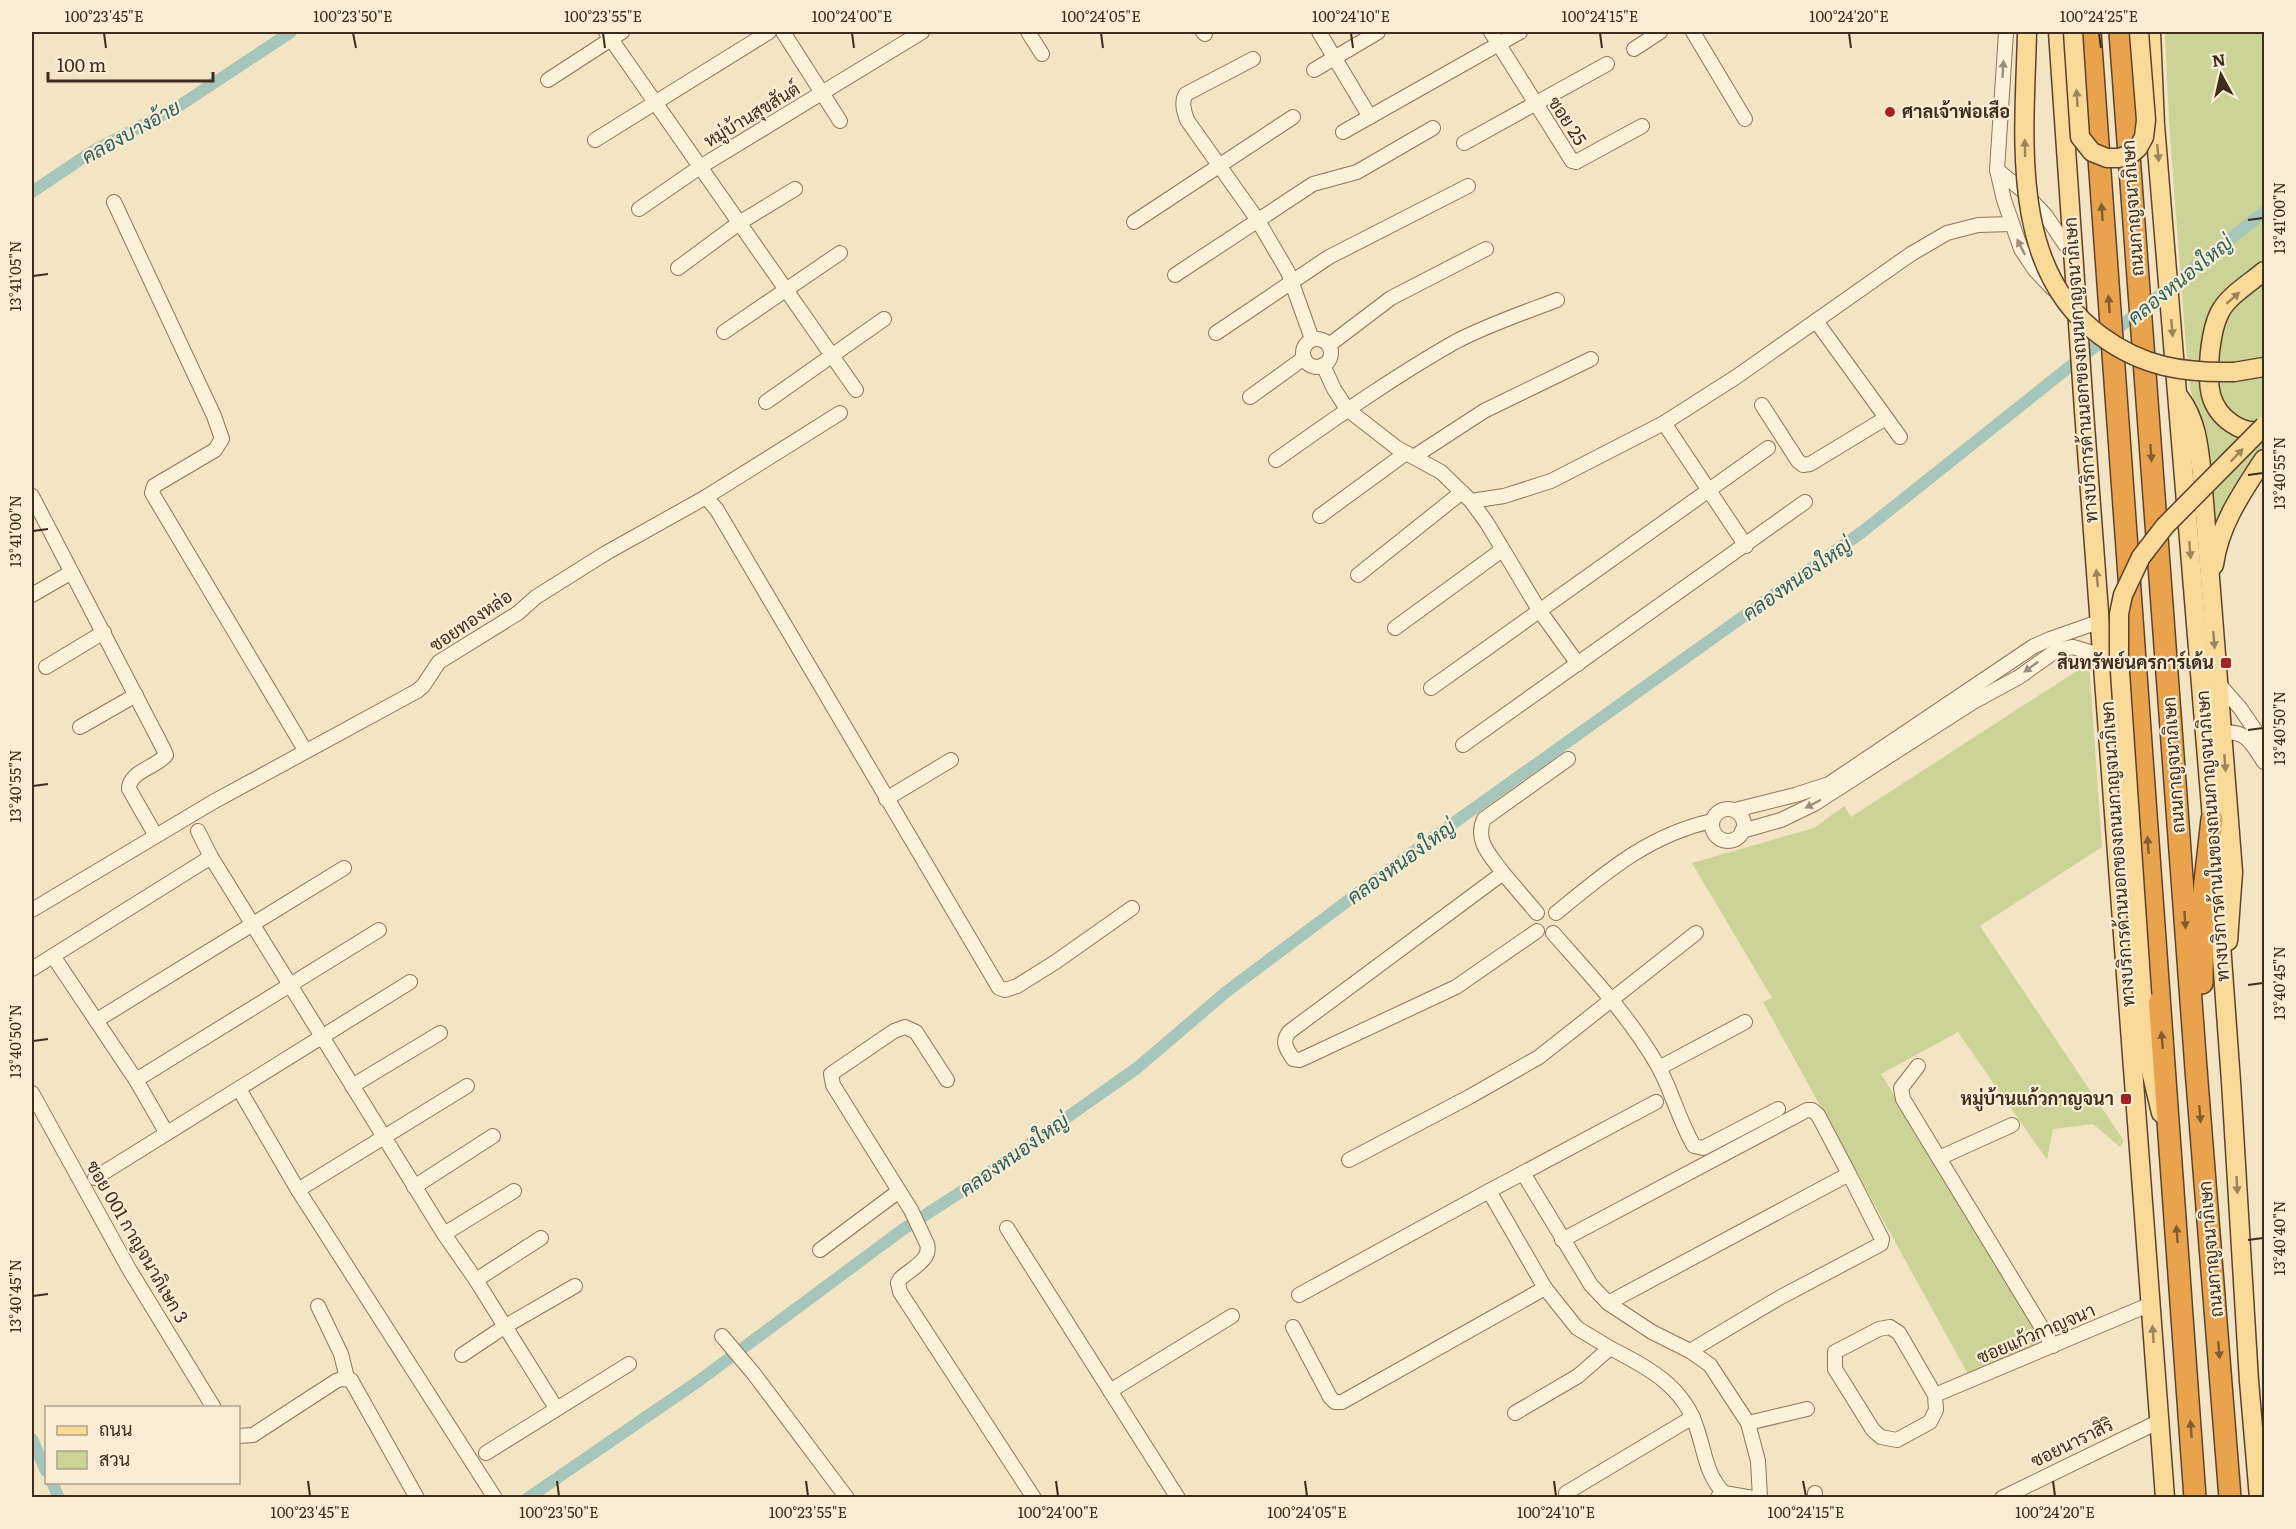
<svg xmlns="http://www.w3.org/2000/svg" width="2296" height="1529" font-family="Literata,Sarabun,serif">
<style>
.green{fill:#ccd396}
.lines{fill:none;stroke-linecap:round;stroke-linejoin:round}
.canal{stroke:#a6c6bc;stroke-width:12}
.minor-casing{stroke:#907558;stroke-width:16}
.major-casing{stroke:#5d432c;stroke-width:21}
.highway-casing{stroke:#5d432c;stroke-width:24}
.minor{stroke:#fcf1d9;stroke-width:14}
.major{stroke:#f9da99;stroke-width:18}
.highway{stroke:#eaa34d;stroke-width:21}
.major-bridge-casing{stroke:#5d432c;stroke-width:21;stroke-linecap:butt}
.major-bridge{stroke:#f9da99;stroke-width:18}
.oneway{fill:#9d8f7b}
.oneway2{fill:#9c845b}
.oneway3{fill:#835c30}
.ticks{fill:none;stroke:#3e2d1d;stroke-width:2}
.poi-dot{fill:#a62123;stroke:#f9eed5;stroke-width:2}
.labels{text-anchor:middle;stroke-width:4.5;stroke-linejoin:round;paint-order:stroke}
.poi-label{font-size:18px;font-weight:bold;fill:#3e2d1d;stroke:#f9eed5;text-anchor:end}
.street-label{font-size:18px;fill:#3e2d1d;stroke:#f9eed5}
.water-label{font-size:20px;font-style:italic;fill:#2b605c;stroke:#f9eed5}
.neatline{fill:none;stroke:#3e2d1d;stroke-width:2}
.ticks-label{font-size:15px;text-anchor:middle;fill:#3e2d1d}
</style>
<rect width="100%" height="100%" fill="#f3e4c4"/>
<g class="green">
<polygon points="2165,32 2264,32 2264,444 2231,491 2213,532 2204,438 2190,388 2187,360 2169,122"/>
<polygon points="2089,663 2102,847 1980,926 2124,1141 2120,1147 2093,1124 2053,1129 2047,1160 1958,1032 1881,1074 2045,1342 1969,1376 1763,1002 1772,998 1692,863 1814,828 1844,806 1851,817"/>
</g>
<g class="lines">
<g class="canal">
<polyline points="32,192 93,151 179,106 291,32"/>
<polyline points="32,1439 46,1471"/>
<polyline points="52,1482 59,1498"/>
<polyline points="528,1498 700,1380 902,1230 970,1186 1137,1068 1226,992 1413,852 1862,532 2264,212"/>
</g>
<g class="minor-casing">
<g id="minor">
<polyline points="606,32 856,390"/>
<polyline points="783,32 840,121"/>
<polyline points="1028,32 1042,54"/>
<polyline points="1203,32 1205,34"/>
<polyline points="1319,32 1370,117"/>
<polyline points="1491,32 1572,161 1576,162 1642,126"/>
<polyline points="1693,32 1745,119"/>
<polyline points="2006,32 1997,170 2004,200 2021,249 2035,270 2053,289"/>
<polyline points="1634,49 1660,32"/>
<path d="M1253,59l-67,35c-5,8 -2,17 1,26l70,99 31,53 24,67"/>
<polyline points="1314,70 1378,32"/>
<polyline points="548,80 622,32"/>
<polyline points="1343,132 1520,32"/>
<polyline points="595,140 769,32"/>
<polyline points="1464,143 1607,64"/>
<polyline points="1997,170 2022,190 2046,216 2073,256"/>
<polyline points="114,202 214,416 222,439 215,450 154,486 152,493 305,750"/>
<polyline points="639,209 700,167 922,32"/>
<polyline points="1134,222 1293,117"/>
<polyline points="678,268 739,223 795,189"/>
<polyline points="1175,275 1313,184 1357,172 1433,128"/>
<polyline points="1816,321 1900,437"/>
<polyline points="724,332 840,253"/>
<polyline points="1216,333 1329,257 1468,186"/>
<circle cx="1317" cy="353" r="14"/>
<polyline points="1329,345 1391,298 1486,249"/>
<polyline points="1323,365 1334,389 1347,409 1397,448 1441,472 1471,501 1504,496 1551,481 1664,423 1736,377 1911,254 1947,233 1978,225 2011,224"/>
<polyline points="1250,397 1304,358"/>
<polyline points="766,402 884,319"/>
<polyline points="1762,405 1798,461 1803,465 1810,464 1886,418"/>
<polyline points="1664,423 1746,546"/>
<polyline points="1415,456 1484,411 1591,359"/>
<path d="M1276,460c58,-41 117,-83 179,-118 32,-17 68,-29 102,-42"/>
<path d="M32,496l131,252 3,7c-10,13 -37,16 -37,34l27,47"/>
<polyline points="706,497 717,510 999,988 1005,990 1017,986 1054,963 1132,908"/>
<polyline points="1471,501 1487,523 1539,610 1578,664"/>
<polyline points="1320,516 1406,453"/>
<polyline points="1358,575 1462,492"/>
<polyline points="32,595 70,573"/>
<polyline points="1395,628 1502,550"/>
<polyline points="46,667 104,632"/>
<polyline points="2218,683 2240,708 2264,743"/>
<polyline points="1431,688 1768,448"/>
<polyline points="80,727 136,695"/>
<path d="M2222,733c24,-4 30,11 42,29"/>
<polyline points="1463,745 1805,502"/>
<polyline points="886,799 951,760"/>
<circle cx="1728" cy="825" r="16"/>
<polyline points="1735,810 1795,795 1829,784 2034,646 2050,639 2101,621"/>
<polyline points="198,831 211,857 444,1234 476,1280 556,1408"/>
<polyline points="1742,831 1781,820 1814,804 1973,702 2019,677 2057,650 2073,647 2103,656"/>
<path d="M1503,873c-12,-17 -29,-32 -19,-54l84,-60"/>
<polyline points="32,910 213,802 417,691 423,686 439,662 518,613 536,597 606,553 706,497 840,413"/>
<path d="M1556,913c49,-40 92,-78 156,-92"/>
<path d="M1537,931l-81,56 -156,73 -7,-1c-6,-10 -12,-16 -4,-27l214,-159 34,40"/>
<path d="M1553,933c38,43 77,84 105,133 14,25 21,55 36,80l9,2 75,-39"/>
<polyline points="53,956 136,1080 166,1132"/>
<polyline points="32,969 211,857"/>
<polyline points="97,1020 344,868"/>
<polyline points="1918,1066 1901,1088 1903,1099 2053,1346"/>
<polyline points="1659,1068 1745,1022"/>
<polyline points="136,1080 379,930"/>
<path d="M947,1080l-31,-48 -11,-5 -11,4 -63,43 2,11 78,125 16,34c5,16 -17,25 -27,35l-2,4 2,9 134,206"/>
<polyline points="352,1086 440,1033"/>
<polyline points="239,1089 298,1190 495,1498"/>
<polyline points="32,1093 129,1269 214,1408"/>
<polyline points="1939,1158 2012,1125"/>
<polyline points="1349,1160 1469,1097 1539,1057 1696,933"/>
<polyline points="1523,1173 1591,1285 1608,1303 1849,1174 1882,1239 1881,1244 1779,1298 1690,1351 1710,1365 1748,1423 1758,1461 1760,1498"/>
<polyline points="95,1178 410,982"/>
<polyline points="414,1187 493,1136"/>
<polyline points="298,1190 467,1086"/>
<polyline points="1489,1191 1656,1102"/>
<polyline points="1007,1228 1178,1498"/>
<polyline points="444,1234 514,1191"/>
<polyline points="1562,1240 1807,1110 1812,1110 1818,1115 1849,1174"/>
<polyline points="820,1250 899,1191"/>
<polyline points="476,1280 541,1238"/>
<polyline points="1299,1295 1489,1191 1545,1288"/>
<polyline points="1608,1303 1652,1332 1690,1351"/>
<polyline points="318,1306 341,1354 347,1378"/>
<polyline points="1293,1327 1330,1397 1335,1402 1342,1402 1545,1288 1577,1328 1610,1348"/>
<polyline points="722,1336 754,1374 847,1498"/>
<polyline points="462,1355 504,1327 575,1286"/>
<polyline points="1110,1391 1232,1316"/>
<polyline points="1935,1395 1936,1410 1930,1422 1897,1440 1881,1437 1873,1430 1835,1369 1835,1352 1879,1329 1890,1327 1899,1333 1935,1395 2151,1304"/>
<path d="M1515,1413l63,-37 32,-28c37,19 74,38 87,81 8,23 9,46 27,64"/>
<polyline points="1748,1423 1807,1409"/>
<polyline points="238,1436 253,1435 336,1381 341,1379 351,1380 417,1498"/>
<polyline points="486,1453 629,1364"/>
<polyline points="1566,1493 1693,1417"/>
<polyline points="1815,1493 1815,1498"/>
<polyline points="1718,1497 1724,1493 1753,1498"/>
<polyline points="2002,1498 2158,1422"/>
</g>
</g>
<g class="major-casing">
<g id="major">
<polyline points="2058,32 2084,411 2165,1498"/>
<polyline points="2151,32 2155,125 2212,819 2231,1082 2249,1381 2259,1498"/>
<path d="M2264,271c-14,12 -36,25 -44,41 -10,19 -14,62 -9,83 6,22 30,41 53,35"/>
<polyline points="2234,372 2264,367"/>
<path d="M2180,398c17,23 19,50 22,78l31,396 -5,69"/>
<path d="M2214,565c5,-40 29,-74 50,-106"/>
<polyline points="2142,995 2148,1059 2161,1113"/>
</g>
</g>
<g class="highway-casing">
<g id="highway">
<polyline points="2090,32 2195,1498"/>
<polyline points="2120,32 2196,1069 2230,1498"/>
<polyline points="2202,983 2203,900 2212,819"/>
</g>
</g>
<use href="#minor" class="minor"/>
<use href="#major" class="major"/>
<use href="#highway" class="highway"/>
<g class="major-bridge-casing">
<g id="major-bridge">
<path d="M2027,32c-2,100 -20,237 74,304 42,31 82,37 133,36"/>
<polyline points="2073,32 2080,137 2092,152 2107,158 2119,158 2131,154 2138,148 2144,137 2146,120 2139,32"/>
<polyline points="2142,995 2119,657 2119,614 2123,595 2141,557 2165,526 2264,426"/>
</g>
</g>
<use href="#major-bridge" class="major-bridge"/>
</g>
<defs><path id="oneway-solid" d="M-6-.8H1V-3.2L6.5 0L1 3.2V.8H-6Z" transform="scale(1.5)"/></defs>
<g class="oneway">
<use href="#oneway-solid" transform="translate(2003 69) rotate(-86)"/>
<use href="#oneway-solid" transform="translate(2021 247) rotate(-117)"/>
<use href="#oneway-solid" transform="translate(2031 667) rotate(144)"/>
<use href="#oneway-solid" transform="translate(1813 804) rotate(152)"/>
</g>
<g class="oneway2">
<use href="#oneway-solid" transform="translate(2077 98) rotate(-93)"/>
<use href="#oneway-solid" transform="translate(2025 148) rotate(-91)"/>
<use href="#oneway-solid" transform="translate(2158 153) rotate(85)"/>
<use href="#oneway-solid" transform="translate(2233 298) rotate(-41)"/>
<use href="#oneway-solid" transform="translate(2172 328) rotate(85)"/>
<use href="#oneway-solid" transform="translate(2237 455) rotate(-46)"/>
<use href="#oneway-solid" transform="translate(2190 550) rotate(85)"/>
<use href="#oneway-solid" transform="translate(2097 578) rotate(-95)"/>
<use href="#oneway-solid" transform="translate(2214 640) rotate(85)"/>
<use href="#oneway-solid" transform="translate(2225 763) rotate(86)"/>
<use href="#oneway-solid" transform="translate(2237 1185) rotate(87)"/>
<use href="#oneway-solid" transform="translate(2153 1334) rotate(-94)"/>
</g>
<g class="oneway3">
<use href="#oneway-solid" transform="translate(2102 212) rotate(-94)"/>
<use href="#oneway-solid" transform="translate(2109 304) rotate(-94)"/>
<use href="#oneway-solid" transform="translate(2151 453) rotate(86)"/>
<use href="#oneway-solid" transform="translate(2148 845) rotate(-94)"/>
<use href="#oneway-solid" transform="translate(2185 920) rotate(86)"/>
<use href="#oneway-solid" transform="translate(2162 1040) rotate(-95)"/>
<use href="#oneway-solid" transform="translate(2200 1114) rotate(85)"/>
<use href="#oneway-solid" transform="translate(2177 1234) rotate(-94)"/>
<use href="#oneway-solid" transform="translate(2219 1350) rotate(85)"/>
<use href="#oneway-solid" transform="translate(2191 1429) rotate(-94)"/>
</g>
<path class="ticks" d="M104,33l2,15M353,33l3,15M603,33l2,15M852,33l2,15M1101,33l2,15M1351,33l2,15M1600,33l2,15M1849,33l2,15M2099,33l2,15M2248,220l15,-2M33,276l15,-2M2248,475l15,-2M33,531l15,-2M2248,730l15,-2M33,786l15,-2M2248,985l15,-2M33,1041l15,-2M2248,1240l15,-2M33,1296l15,-2M308,1481l2,15M557,1481l2,15M806,1481l2,15M1056,1481l2,15M1305,1481l2,15M1554,1481l2,15M1803,1481l3,15M2053,1481l2,15"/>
<g class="poi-dot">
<circle cx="1890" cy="112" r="6"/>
<rect x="2220" y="657" width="12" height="12" rx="3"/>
<rect x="2120" y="1093" width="12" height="12" rx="3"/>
</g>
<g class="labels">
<g class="poi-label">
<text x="1902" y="118" text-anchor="start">ศาลเจ้าพ่อเสือ</text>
<text x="2214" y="669">สินทรัพย์นครการ์เด้น</text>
<text x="2114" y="1105">หมู่บ้านแก้วกาญจนา</text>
</g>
<g class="street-label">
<text transform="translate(752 115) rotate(-31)" y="6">หมู่บ้านสุขสันต์</text>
<text transform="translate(1567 121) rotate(57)" y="6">ซอย 25</text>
<text transform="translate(2133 208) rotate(-94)" y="6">ถนนกาญจนาภิเษก</text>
<text transform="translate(2081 370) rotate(-94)" y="6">ทางบริการด้านนอกของถนนกาญจนาภิเษก</text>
<text transform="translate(471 621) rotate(-34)" y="6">ซอยทองหล่อ</text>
<text transform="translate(2174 765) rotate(-94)" y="6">ถนนกาญจนาภิเษก</text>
<text transform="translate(2213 836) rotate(-94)" y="6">ทางบริการด้านในของถนนกาญจนาภิเษก</text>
<text transform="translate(2118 854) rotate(-94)" y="6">ทางบริการด้านนอกของถนนกาญจนาภิเษก</text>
<text transform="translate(137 1242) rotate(60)" y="6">ซอย 001 กาญจนาภิเษก 3</text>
<text transform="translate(2211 1249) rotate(-95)" y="6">ถนนกาญจนาภิเษก</text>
<text transform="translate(2036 1334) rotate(-23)" y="6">ซอยแก้วกาญจนา</text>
<text transform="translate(2072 1443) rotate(-26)" y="6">ซอยนาราสิริ</text>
</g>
<g class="water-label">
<text transform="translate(131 132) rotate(-29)" y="7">คลองบางอ้าย</text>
<text transform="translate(2180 280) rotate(-39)" y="7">คลองหนองใหญ่</text>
<text transform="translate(1797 579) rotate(-35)" y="7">คลองหนองใหญ่</text>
<text transform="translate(1401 862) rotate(-36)" y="7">คลองหนองใหญ่</text>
<text transform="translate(1014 1155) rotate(-35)" y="7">คลองหนองใหญ่</text>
</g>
</g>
<rect width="2296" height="1529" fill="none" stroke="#f9eed5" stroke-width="66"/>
<rect x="45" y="1406" width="195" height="78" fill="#f9eed5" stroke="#aea18b" stroke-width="1.5"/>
<rect x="57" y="1426" width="30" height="9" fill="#f9da99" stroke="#aea18b" stroke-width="1.5"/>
<text x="99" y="1436" font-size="18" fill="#3e2d1d">ถนน</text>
<rect x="57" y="1451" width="30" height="18" fill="#ccd396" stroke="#aea18b" stroke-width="1.5"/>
<text x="99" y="1466" font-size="18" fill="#3e2d1d">สวน</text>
<g transform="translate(2221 75) rotate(352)" stroke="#f9eed5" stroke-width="4.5" paint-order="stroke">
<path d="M0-4.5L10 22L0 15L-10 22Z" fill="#3e2d1d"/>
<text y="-9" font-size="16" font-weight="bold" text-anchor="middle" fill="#3e2d1d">N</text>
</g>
<path d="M48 72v9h165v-9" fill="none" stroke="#3e2d1d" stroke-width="3"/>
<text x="57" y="72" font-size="18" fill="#3e2d1d" stroke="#f9eed5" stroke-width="4.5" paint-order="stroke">100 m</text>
<rect x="33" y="33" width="2230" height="1463" class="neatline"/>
<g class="ticks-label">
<text x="104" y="22">100°23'45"E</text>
<text x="353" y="22">100°23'50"E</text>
<text x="603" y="22">100°23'55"E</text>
<text x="852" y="22">100°24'00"E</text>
<text x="1101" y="22">100°24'05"E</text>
<text x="1351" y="22">100°24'10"E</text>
<text x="1600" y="22">100°24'15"E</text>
<text x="1849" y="22">100°24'20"E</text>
<text x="2099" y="22">100°24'25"E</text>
<text transform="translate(2280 218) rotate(-90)" y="5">13°41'00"N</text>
<text transform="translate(16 276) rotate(-90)" y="5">13°41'05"N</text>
<text transform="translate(2280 473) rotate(-90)" y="5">13°40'55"N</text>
<text transform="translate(16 531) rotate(-90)" y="5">13°41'00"N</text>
<text transform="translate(2280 728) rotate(-90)" y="5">13°40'50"N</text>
<text transform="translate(16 786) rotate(-90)" y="5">13°40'55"N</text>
<text transform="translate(2280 983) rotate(-90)" y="5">13°40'45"N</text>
<text transform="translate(16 1041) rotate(-90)" y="5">13°40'50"N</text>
<text transform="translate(2280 1238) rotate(-90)" y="5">13°40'40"N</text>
<text transform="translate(16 1296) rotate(-90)" y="5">13°40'45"N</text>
<text x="310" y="1518">100°23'45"E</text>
<text x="559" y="1518">100°23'50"E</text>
<text x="808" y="1518">100°23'55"E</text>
<text x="1058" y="1518">100°24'00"E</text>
<text x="1307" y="1518">100°24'05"E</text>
<text x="1556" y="1518">100°24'10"E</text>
<text x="1806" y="1518">100°24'15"E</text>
<text x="2055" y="1518">100°24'20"E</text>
</g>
</svg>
